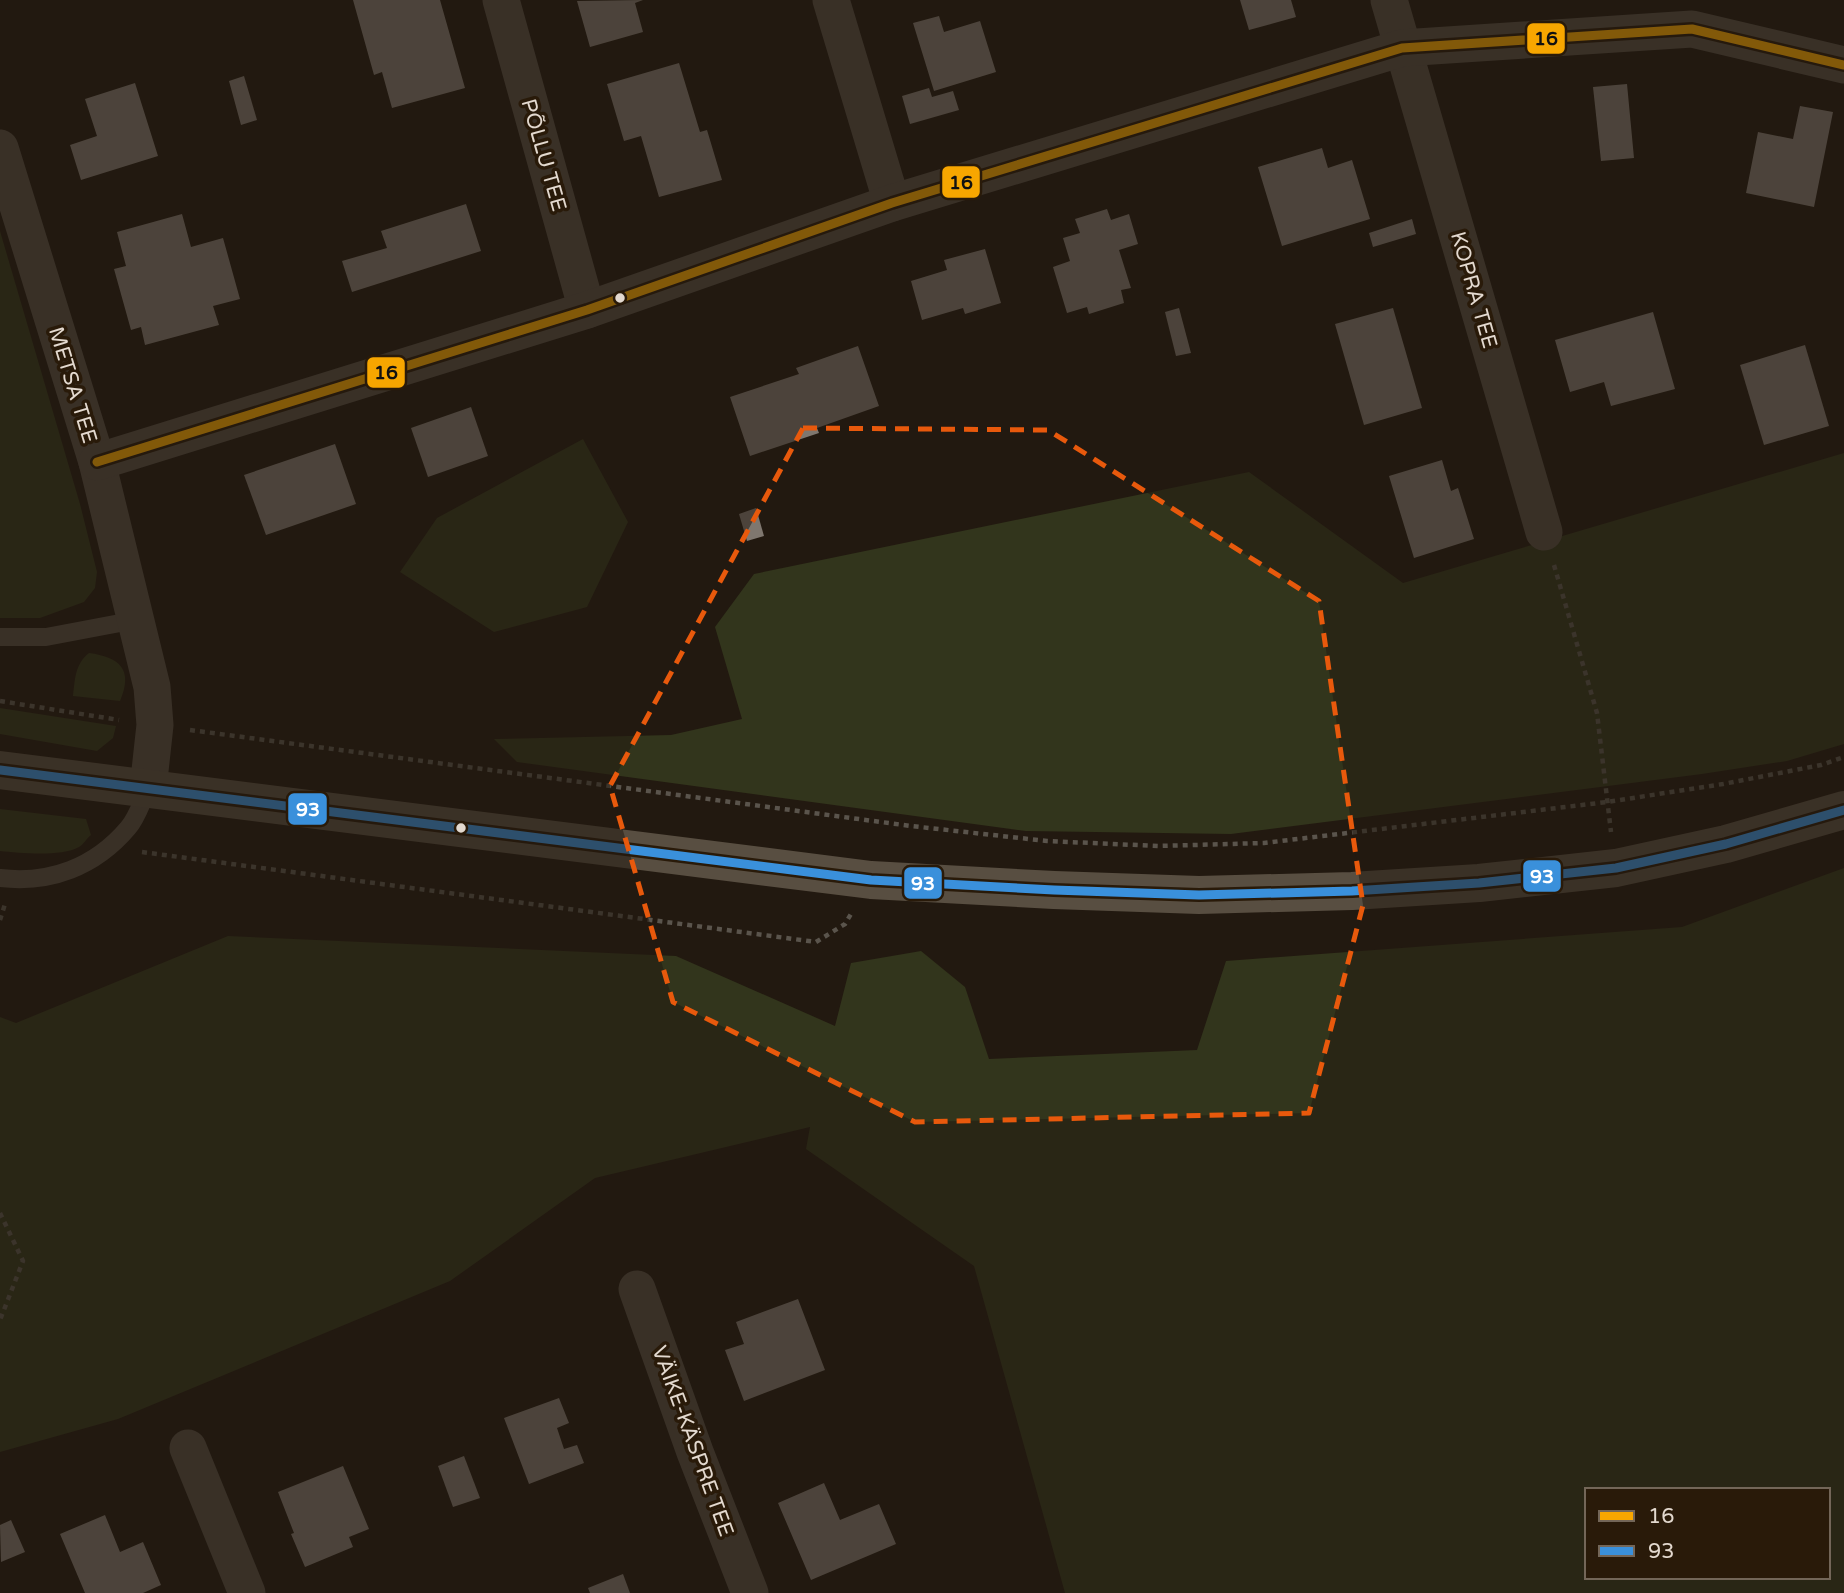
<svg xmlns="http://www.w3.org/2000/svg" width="1844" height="1593" font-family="'Varela Round',sans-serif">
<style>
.green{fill:#32351c;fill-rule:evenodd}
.building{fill:#7f776f}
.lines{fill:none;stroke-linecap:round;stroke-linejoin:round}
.path{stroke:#5a544c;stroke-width:4.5;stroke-dasharray:5 5;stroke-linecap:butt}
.lane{stroke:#544c42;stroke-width:18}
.street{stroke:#544c42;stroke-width:37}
.secondary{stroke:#584e41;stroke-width:38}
.bus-1-casing{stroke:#291a09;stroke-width:14}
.bus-2-casing{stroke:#291a09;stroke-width:14}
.bus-1{stroke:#f7a600;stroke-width:9}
.bus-2{stroke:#3a90db;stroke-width:9}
.marked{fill:none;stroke:#e8590c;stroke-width:5;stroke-dasharray:14 9;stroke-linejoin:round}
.bus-dot{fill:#e3d9cf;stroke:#291a09;stroke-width:2.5}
.labels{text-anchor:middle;stroke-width:7;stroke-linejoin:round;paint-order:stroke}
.street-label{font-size:21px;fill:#e3d9cf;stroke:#291a09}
.line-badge{stroke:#291a09;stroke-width:2.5}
.badge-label{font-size:19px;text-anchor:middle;font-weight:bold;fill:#fff}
.pale-badge-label{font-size:19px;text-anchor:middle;font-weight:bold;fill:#111}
</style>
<rect width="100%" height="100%" fill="#221910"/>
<g class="green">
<polygon points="0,231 80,504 97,572 95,588 84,602 40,618 0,618"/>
<polygon points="583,439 628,522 587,607 494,632 400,572 437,518"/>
<polygon points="1844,453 1844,744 1787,761 1702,774 1231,834 1026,831 517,762 494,739 671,735 742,719 715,627 754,574 1249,472 1403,583"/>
<path d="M89,653c30,4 45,16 31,48l-47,-5c2,-17 2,-32 16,-43z"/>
<polygon points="0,708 116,726 113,738 97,751 0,734"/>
<path d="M0,809l86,10 5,16c-4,3 -8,10 -12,12 -18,10 -59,6 -79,4z"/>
<path d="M1844,868v725h-779l-91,-327 -168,-117 4,-22 -215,51 -145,103 -332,138 -118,33v-435l16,6 212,-87 448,20 159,70 16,-63 70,-12 44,36 24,72 208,-9 29,-89 456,-34zM1587,1490h241v87h-241z"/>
</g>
<g class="building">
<polygon points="353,0 440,0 465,88 392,108 382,72 374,75"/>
<polygon points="643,0 635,3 643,32 590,47 577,1"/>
<polygon points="1240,0 1291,0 1296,17 1249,30"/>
<polygon points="939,16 944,32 980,21 996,72 934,91 913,23"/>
<polygon points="679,63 700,132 707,130 722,180 659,197 641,136 624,141 607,84"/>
<polygon points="244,76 257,120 241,125 229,81"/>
<polygon points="135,83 158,156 81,180 70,145 97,136 85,99"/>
<polygon points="1627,84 1634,158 1601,161 1593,87"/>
<polygon points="929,88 932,97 953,91 959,110 910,124 902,96"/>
<polygon points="1800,106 1833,112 1814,207 1746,193 1758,132 1793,139"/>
<polygon points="1322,148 1328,168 1352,160 1370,219 1282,246 1258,167"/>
<polygon points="466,204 481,251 352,292 342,261 387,248 381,231"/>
<polygon points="1107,209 1111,220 1129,214 1138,244 1119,250 1131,288 1121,290 1124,303 1089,314 1087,307 1067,313 1053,267 1070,261 1063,238 1080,233 1075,219"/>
<polygon points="182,214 191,247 223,238 240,299 213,306 219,325 145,345 141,327 131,330 114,269 126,266 117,232"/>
<polygon points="1412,219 1416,234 1373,247 1369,233"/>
<polygon points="985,249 1001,303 965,314 963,308 922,320 911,281 947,270 944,260"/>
<polygon points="1179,308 1191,353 1176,356 1165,312"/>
<polygon points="1393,308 1422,408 1364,425 1335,324"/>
<polygon points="1653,312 1675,389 1611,406 1604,382 1570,392 1555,340"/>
<polygon points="1805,345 1829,426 1764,445 1740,365"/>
<polygon points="858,346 879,406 817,428 819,433 750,456 730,397 799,374 796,368"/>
<polygon points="471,407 488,456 428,477 411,428"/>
<polygon points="335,444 356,504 266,535 244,475"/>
<polygon points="1442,460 1451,491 1458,488 1474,539 1414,558 1389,476"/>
<polygon points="756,508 764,536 747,541 739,514"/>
<polygon points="798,1299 825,1370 744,1401 725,1350 744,1344 736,1322"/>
<polygon points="559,1398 569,1423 557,1428 564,1449 577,1445 584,1463 529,1484 504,1418"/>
<polygon points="464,1456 480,1498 453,1507 438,1466"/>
<polygon points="343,1466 369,1529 349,1537 353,1547 305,1567 291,1534 294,1533 278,1492"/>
<polygon points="824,1483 840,1520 879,1504 896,1544 811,1580 778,1503"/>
<polygon points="105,1515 120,1552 143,1542 161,1585 143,1593 85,1593 60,1534"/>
<polygon points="11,1520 25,1552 1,1562 0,1525"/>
<polygon points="623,1574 630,1593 590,1593 588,1588"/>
</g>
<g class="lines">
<g class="path">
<polyline points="1554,565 1597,713 1611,832"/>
<polyline points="0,701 119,720"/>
<polyline points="190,730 911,826 1047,841 1158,846 1264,843 1607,802 1723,784 1821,765 1844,757"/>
<polyline points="142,852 816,942 845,924 851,914"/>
<polyline points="0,920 5,904"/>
<polyline points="0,1213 23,1261 0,1320"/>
</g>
<g class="lane">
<polyline points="0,637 46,637 136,620"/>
<path d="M0,878c50,6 95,-11 128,-50 9,-10 14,-27 20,-39"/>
</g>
<g class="street">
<polyline points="501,0 587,310"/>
<polyline points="831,0 892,203"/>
<polyline points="1389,0 1544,532"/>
<polyline points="0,148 97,462 152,687 155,725 148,789"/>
<polyline points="97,462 587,310 892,203 1402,48 1692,29 1844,65"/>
<polyline points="637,1289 695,1452 750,1593"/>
<polyline points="188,1448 247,1593"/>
</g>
<polyline class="secondary" points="0,770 871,880 1054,890 1199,895 1352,891 1479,883 1616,868 1726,844 1844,810"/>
<g class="bus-1-casing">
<polyline id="bus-1" points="97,462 587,310 892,203 1402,48 1692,29 1844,65"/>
</g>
<g class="bus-2-casing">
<polyline id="bus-2" points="0,770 871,880 1054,890 1199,895 1352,891 1479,883 1616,868 1726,844 1844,810"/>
</g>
<use href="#bus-1" class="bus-1"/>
<use href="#bus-2" class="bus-2"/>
</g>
<path d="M0 0H1844V1593H0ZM803,428l245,2 271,171 44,304 -54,208 -394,9 -242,-120 -63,-216z" fill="#221910" fill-opacity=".55" fill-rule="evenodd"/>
<path class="marked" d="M803,428l245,2 271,171 44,304 -54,208 -394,9 -242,-120 -63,-216z"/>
<g class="bus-dot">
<circle cx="620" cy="298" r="6"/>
<circle cx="461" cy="828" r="6"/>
</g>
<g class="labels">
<g class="street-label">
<text transform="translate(544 155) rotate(74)" y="7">PÕLLU TEE</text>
<text transform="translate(1474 290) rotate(74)" y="7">KOPRA TEE</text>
<text transform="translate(73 385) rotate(73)" y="7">METSA TEE</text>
<text transform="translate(693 1441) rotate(70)" y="7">VÄIKE-KÄSPRE TEE</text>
</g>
</g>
<g class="line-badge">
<rect x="1526" y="22" width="40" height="33" rx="7" fill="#f7a600"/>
<rect x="941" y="165" width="40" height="34" rx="7" fill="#f7a600"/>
<rect x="366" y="356" width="40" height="33" rx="7" fill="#f7a600"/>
<rect x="287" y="792" width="41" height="34" rx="7" fill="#3a90db"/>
<rect x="1522" y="859" width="40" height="34" rx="7" fill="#3a90db"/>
<rect x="903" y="866" width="40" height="34" rx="7" fill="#3a90db"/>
</g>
<g class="badge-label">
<text x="308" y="816">93</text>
<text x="1542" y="883">93</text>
<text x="923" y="890">93</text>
</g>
<g class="pale-badge-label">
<text x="1546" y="45">16</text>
<text x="961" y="189">16</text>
<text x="386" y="379">16</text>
</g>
<rect x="1585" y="1488" width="245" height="91" fill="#291a09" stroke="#736658" stroke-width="2"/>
<rect x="1599" y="1511" width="35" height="10" fill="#f7a600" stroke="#736658" stroke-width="2"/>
<text x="1648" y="1523" font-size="21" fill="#e3d9cf">16</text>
<rect x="1599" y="1546" width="35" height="10" fill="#3a90db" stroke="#736658" stroke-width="2"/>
<text x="1648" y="1558" font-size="21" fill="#e3d9cf">93</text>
</svg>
